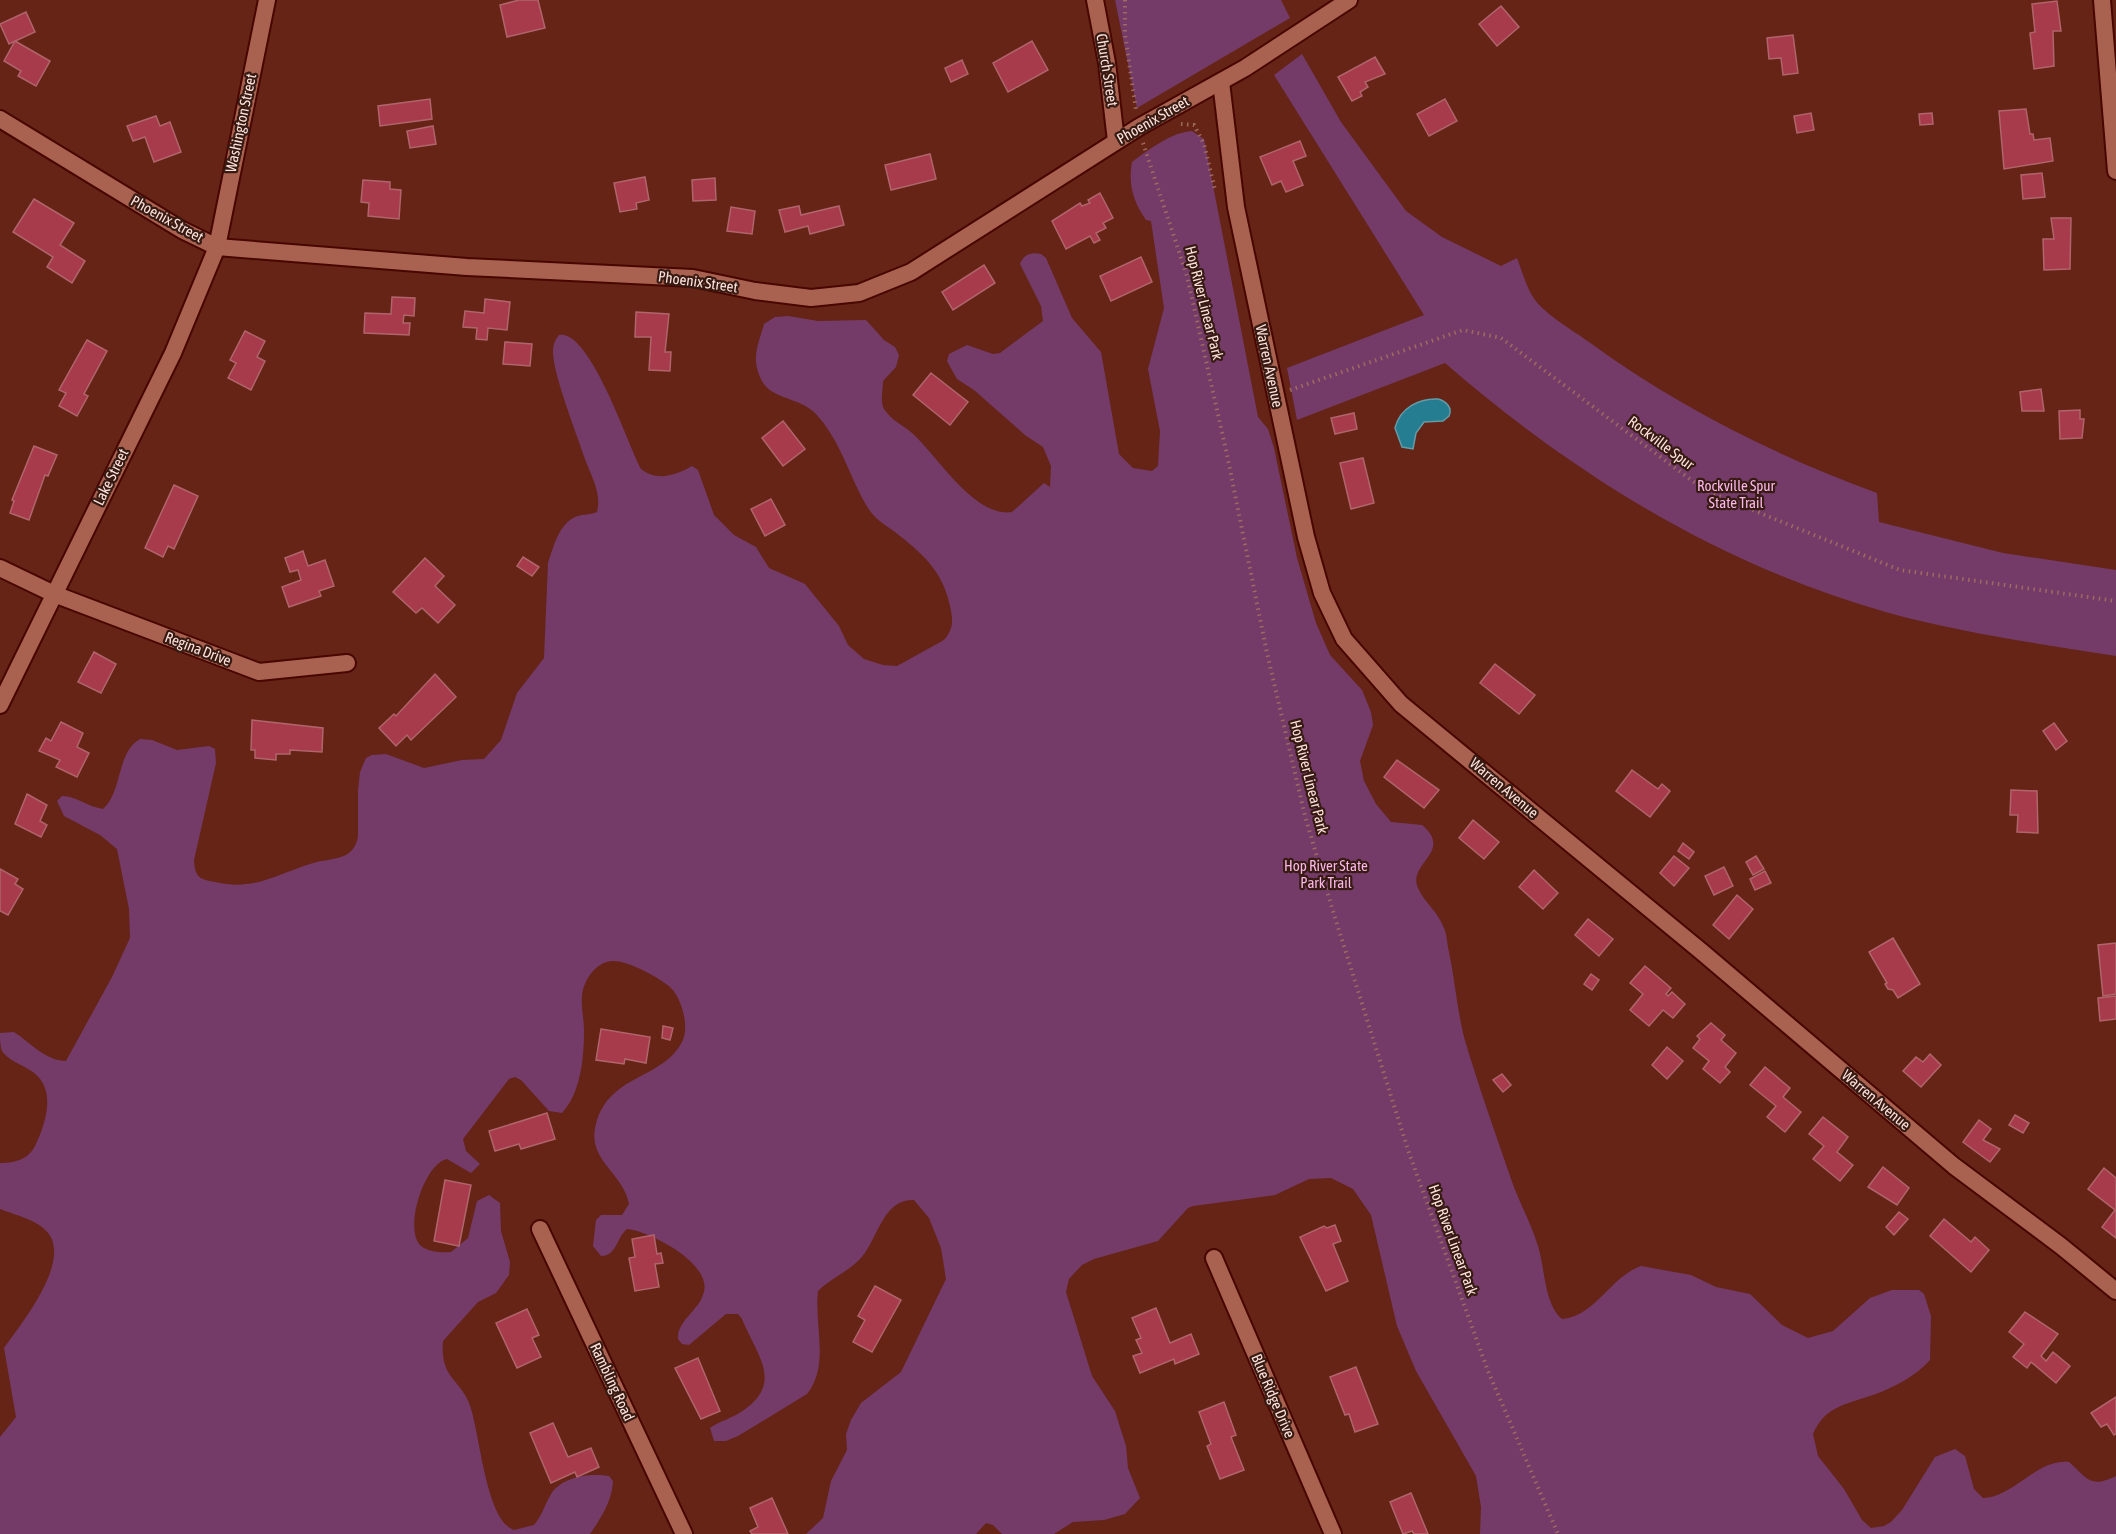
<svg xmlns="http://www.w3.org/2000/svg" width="2116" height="1534" font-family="'Asap Condensed',sans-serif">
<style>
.green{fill:#743b69}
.water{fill:#247d90;stroke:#659ba7;stroke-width:1.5}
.building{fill:#a73b4b;stroke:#b0646b;stroke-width:1.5}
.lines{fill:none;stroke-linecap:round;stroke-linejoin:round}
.minor-casing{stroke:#470600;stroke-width:20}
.tertiary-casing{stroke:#470600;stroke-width:20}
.path{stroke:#9d6b5f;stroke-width:4;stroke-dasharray:1.5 4.5;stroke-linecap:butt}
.minor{stroke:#aa6250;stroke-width:16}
.tertiary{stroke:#aa6250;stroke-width:16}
.labels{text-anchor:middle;stroke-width:4.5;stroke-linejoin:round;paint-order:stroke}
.street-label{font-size:15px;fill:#fce2dc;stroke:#371a12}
.park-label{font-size:15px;fill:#fbb7eb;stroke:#371a12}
</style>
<rect width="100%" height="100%" fill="#652415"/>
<g class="green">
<polygon points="1115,0 1281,0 1290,18 1137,108"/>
<path d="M1302,54l39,68 65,89 36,26 59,29 16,-8c5,13 10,31 18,42 11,15 39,31 54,42 89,65 185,113 288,151l2,29 124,31 113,17v86c-77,-12 -153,-23 -227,-43 -167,-47 -314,-137 -444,-250l-148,57 -10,-52 137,-53 -150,-240z"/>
<path d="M1192,131l12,8 54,278 10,12 6,19 23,110 19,65 14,32 32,35 9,22 2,13 -13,36 4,20 12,23 15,18 31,3c32,27 -15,38 -4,63 6,14 20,24 25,38 4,7 4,18 6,26 6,29 8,57 15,85 14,48 31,95 47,142 8,23 20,44 27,67 7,22 6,58 24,73 34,-3 48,-42 79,-53l50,9 25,12 34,7 32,31 26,13 25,-7 37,-33 22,-8h27l5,4 7,22 -1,44c-14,16 -37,28 -57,35 -26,9 -48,11 -60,39l5,22 26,33 18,31 9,8 13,-2 7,-4 11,-12 33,-53 20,-8 10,7 9,33 9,9c31,-1 53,-39 86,-36 18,16 21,27 47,14v58h-636l1,-27 -5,-31 -60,-105 -19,-45 -26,-111 -18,-26 -22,-11 -22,1 -34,16 -82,11 -5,2 -30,33 -64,18 -12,6 -13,14 -3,13 26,84 23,35 11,35 2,22 12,30 -15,16 -21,6 -31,2 -19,12h-52l-9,-9 -7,-2 -10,11h-170l17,-16 8,-37 16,-31 -1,-16 5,-14 10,-17 40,-31 45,-93 -5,-31 -12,-30 -15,-18c-32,-2 -37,43 -55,60 -12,12 -29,19 -41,31 -4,35 12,74 -11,103l-69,42 -12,5h-12l-4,-13c10,-7 23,-10 34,-18 40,-28 12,-56 -2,-91l-4,-5h-12l-37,31 -7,-1 -4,-5c-1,-18 19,-27 25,-44 12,-29 -47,-60 -70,-65l-6,-1c-11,9 -10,27 -26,27l-8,-10 3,-26 5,-5h21l7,-11c-6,-32 -43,-44 -33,-80 13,-50 66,-44 86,-82 8,-14 0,-44 -12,-55 -10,-9 -43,-27 -57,-26 -16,0 -29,18 -31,34 -1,12 2,24 2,36 0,26 -3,62 -22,82l-13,-2 -28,-31 -6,-3 -6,2 -46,60 3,12 14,13 -9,9 -24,-14c-23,5 -43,69 -27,86 7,7 22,8 31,7l17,-14 9,-37 12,-6 11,8 1,28 9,31 -1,13 -13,18 -18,9 -35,39c-3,37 16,37 26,62 11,27 16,117 45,127l20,-5c8,-9 10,-19 16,-29 10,-19 39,-23 59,-20l4,5c-1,20 -12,37 -23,53h-590v-97l16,-20 -12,-69c17,-24 66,-84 45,-114 -10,-14 -34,-19 -49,-25v-46c14,0 28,-3 35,-17 12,-25 23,-61 -7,-77 -8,-5 -21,-10 -26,-18 -2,-5 -2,-12 -2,-18l14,-1c17,11 30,28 52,29l46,-84 18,-39 -1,-29 -12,-60 -17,-14 -36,-19 -7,-15 5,-5c14,0 26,11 41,13 20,-18 13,-56 37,-70l12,1 25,10 32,-4 6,3 1,14 -22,97c1,21 8,19 26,23 35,7 58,-9 90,-19 11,-4 25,-4 36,-9 7,-4 11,-11 12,-19v-45l2,-19 6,-14 6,-3 14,-1 38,14 38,-8 22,-1 17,-19 16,-47 27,-35 4,-95c6,-17 11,-41 30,-47 6,-2 12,-1 19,-4 5,-19 -6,-36 -12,-53 -8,-24 -32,-85 -32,-107 0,-7 2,-12 6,-17 31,-6 69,110 82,134 16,13 36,6 51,-3l6,4 16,45 20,20 22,12 13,21 36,16 34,42 9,19 16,14 19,6 14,1 47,-26c10,-11 9,-21 6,-34 -7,-35 -28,-53 -55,-74 -10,-7 -21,-14 -27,-24 -19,-31 -27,-68 -53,-95 -17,-17 -46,-13 -55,-36 -9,-20 -1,-34 4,-53l11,-7 13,-1 30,5 48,-1 18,20 11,7 4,8 -3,12 -13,14c0,8 -3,21 1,28 6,10 20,17 28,24 25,22 62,85 100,79l32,-29 6,4 1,-21 -8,-19 -18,-12 -51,-45 -17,-11 -10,-18 2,-7 18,-9 26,9 7,-1 43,-32 -2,-15 -21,-42c4,-10 11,-12 21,-10l5,4 26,60 29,34 18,102 14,14 19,3 6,-5 2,-35 -12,-62 16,-61 -13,-87 -5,-1c-13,-19 -18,-36 -14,-58 16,-12 40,-30 60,-31z"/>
</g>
<path class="water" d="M1438,399c8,2 15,9 11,17l-6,5 -19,1 -8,11 -3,16 -11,-2 -7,-19c5,-20 24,-30 43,-29z"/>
<g class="building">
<polygon points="519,0 538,0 545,28 507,37 500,5"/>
<polygon points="2057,1 2061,31 2053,31 2054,66 2034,69 2030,33 2035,32 2032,4"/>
<polygon points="1501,6 1519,27 1497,46 1479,24"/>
<polygon points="26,12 35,32 9,44 0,24"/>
<polygon points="1793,35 1798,73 1783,75 1781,58 1769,59 1767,38"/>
<polygon points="15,41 50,61 36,86 18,76 21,71 4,61"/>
<polygon points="1032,41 1048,70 1008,92 993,63"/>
<polygon points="1375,57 1385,74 1365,82 1368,87 1360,92 1362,96 1352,101 1338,77"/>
<polygon points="962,60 968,74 951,82 945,68"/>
<polygon points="430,99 432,119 380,126 378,106"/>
<polygon points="1445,99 1457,121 1429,136 1417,114"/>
<polygon points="2026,109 2030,134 2033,134 2034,140 2050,138 2053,161 2004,169 1999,111"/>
<polygon points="1811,113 1814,130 1797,133 1794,116"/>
<polygon points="1932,113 1933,124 1920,125 1919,114"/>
<polygon points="156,116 160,126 170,122 181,152 154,162 145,137 133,141 127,126"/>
<polygon points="433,126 436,144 410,148 407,131"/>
<polygon points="1300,141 1306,156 1293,161 1303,185 1286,192 1281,181 1272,185 1260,157"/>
<polygon points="930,154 936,179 891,190 885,165"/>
<polygon points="2042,173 2045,197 2023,199 2021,175"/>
<polygon points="645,177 649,200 636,203 637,209 620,212 614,183"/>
<polygon points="715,178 716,200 693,201 692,180"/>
<polygon points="363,180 390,182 390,189 401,190 399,219 368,216 369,203 361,202"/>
<polygon points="1100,193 1113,218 1103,223 1106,228 1096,233 1100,240 1094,243 1090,236 1066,249 1052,221 1080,203 1082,206 1090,203 1088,200"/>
<polygon points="34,199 74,223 60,245 85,261 72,283 47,267 53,257 13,232"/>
<polygon points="799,206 801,215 839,206 844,225 810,234 808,226 785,232 779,210"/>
<polygon points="731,207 755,211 752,234 727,231"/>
<polygon points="2051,218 2071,218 2070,269 2044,270 2043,239 2054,239"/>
<polygon points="1141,257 1152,282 1111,301 1100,276"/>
<polygon points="984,265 995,283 953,310 942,292"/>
<polygon points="392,297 415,298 414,316 404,315 403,323 410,323 409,335 364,333 365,313 391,314"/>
<polygon points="485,299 510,302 507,330 488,328 487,340 476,339 477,328 463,327 465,311 484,313"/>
<polygon points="636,312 669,314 665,352 671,352 670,371 649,370 651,337 635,337"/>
<polygon points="245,331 265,341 257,357 265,361 251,390 228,378 236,363 230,360"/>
<polygon points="87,340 107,351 84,394 88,396 77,416 59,406 66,393 59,390"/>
<polygon points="505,342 532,344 530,366 503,364"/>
<polygon points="931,373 968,402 950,425 913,395"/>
<polygon points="2041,389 2044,411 2022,411 2020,392"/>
<polygon points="2080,410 2080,419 2084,419 2082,438 2060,439 2059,411"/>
<polygon points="1354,413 1357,429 1335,434 1331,418"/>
<polygon points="783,421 805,449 783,466 762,438"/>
<polygon points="34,446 57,455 48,476 45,475 29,520 10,513 14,501 12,500"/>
<polygon points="1363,458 1374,503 1351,509 1340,463"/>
<polygon points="174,485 198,496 174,549 168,546 163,557 145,548"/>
<polygon points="771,499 785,525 765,536 751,509"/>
<polygon points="303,551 308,566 325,560 334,586 319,591 321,596 289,607 282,587 301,580 298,570 290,572 285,558"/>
<polygon points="523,557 539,567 532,576 517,566"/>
<polygon points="425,558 444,576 435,586 455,605 438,623 422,608 416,613 393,592"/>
<polygon points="94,652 116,664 101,693 78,682"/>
<polygon points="1495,664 1535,695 1519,714 1480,683"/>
<polygon points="435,674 456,697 411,740 407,735 396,746 379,728 394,714 396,716"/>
<polygon points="252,720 323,728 322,752 290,750 290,754 276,754 276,760 255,758 255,750 251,750"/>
<polygon points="61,722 83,733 77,747 89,753 77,777 56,767 60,760 39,751 46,738 51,741"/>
<polygon points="2054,723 2067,741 2056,750 2043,731"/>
<polygon points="1397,760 1439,790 1424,808 1384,777"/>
<polygon points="1632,770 1658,789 1662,784 1670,791 1650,817 1616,791"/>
<polygon points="2011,790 2037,791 2038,833 2017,832 2018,815 2010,815"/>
<polygon points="27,794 47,805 40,821 47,825 41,837 15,824"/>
<polygon points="1473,820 1499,842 1484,859 1459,838"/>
<polygon points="1683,843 1694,852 1689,859 1678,851"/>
<polygon points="1674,856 1689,868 1674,886 1660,873"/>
<polygon points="1756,856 1764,869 1753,875 1746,862"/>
<polygon points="1724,867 1733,886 1714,895 1705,876"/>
<polygon points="0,869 18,879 15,884 23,889 8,915 0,911"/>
<polygon points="1534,870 1558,893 1543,909 1519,887"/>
<polygon points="1765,871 1771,883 1755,890 1750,879"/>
<polygon points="1737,895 1753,909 1729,939 1713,925"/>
<polygon points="1588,919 1613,939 1599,956 1575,935"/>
<polygon points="1893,938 1920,984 1898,998 1893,990 1888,989 1885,984 1887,983 1869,952"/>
<polygon points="2116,943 2116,994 2103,996 2098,945"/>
<polygon points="1645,966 1671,988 1666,994 1668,996 1672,992 1685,1004 1673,1018 1663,1010 1649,1026 1630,1010 1643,994 1630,983"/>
<polygon points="1591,974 1599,980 1592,990 1584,984"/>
<polygon points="2116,996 2116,1019 2100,1021 2098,998"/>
<polygon points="1711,1023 1725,1035 1721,1040 1736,1053 1725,1067 1730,1072 1720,1083 1703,1069 1709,1061 1693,1048 1700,1039 1697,1036"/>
<polygon points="663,1026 673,1028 670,1040 662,1038"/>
<polygon points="601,1029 650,1037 646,1063 625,1059 624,1064 596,1060"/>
<polygon points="1667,1047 1683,1061 1667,1079 1652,1065"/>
<polygon points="1930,1054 1941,1065 1921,1087 1903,1071 1916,1057 1923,1062"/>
<polygon points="1765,1067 1790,1088 1783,1097 1801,1112 1785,1132 1767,1117 1776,1106 1750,1085"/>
<polygon points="1502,1074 1511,1085 1503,1092 1493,1080"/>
<polygon points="547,1113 555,1139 521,1149 519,1144 495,1151 489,1131"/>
<polygon points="2015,1115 2029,1123 2023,1133 2009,1125"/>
<polygon points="1823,1117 1848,1137 1837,1152 1853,1165 1840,1181 1813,1159 1824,1146 1809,1134"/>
<polygon points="1979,1120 1991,1129 1983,1140 2000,1149 1990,1162 1963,1142"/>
<polygon points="1883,1167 1909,1188 1897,1205 1868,1187"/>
<polygon points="2104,1168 2116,1178 2116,1238 2102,1227 2115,1210 2088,1189"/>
<polygon points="445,1180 471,1185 459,1246 434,1241"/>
<polygon points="1899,1212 1908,1219 1894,1235 1886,1227"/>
<polygon points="1944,1219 1971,1242 1975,1237 1989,1250 1971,1272 1930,1236"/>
<polygon points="1335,1225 1341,1241 1333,1244 1348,1281 1326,1291 1300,1237 1324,1226 1327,1228"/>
<polygon points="654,1235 657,1254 661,1253 663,1263 655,1264 659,1287 635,1291 629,1258 635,1257 632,1239"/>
<polygon points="875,1286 901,1300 872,1352 853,1342 865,1320 858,1316"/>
<polygon points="1156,1308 1170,1343 1191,1334 1199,1354 1175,1364 1174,1359 1140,1373 1133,1356 1142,1353 1136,1340 1141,1338 1132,1318"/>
<polygon points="527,1309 539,1335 532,1338 541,1357 517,1368 496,1323"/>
<polygon points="2025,1312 2058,1334 2041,1356 2046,1361 2053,1352 2070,1366 2056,1383 2031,1362 2027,1368 2013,1357 2024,1344 2009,1332"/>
<polygon points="698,1358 720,1411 701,1419 675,1368"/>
<polygon points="1356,1367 1378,1424 1355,1432 1349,1414 1345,1415 1330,1377"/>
<polygon points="2116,1397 2116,1434 2114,1435 2107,1424 2101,1427 2091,1413"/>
<polygon points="1224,1402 1236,1435 1231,1437 1244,1470 1220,1479 1207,1446 1211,1444 1199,1412"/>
<polygon points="553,1423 568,1457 591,1448 599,1467 577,1477 575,1472 551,1483 530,1433"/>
<polygon points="1411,1493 1428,1534 1414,1534 1412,1531 1403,1534 1390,1502"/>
<polygon points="772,1498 788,1534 752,1534 750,1531 758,1527 750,1508"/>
</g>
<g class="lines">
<g class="minor-casing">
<g id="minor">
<polyline points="1095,0 1107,63 1116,141"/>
<polyline points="2102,0 2116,171"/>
<polyline points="1221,82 1236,207 1306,537 1322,593 1344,639 1401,704 1702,952 1954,1166 2061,1246 2116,1291"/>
<polyline points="217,247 467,267 693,278 755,291 811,298 859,293 911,272 1139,127 1245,68 1349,0"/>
<polyline points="0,568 54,594 259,672 347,663"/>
<polyline points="540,1229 684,1534"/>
<polyline points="1214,1258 1333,1534"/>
</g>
</g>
<g class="tertiary-casing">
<g id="tertiary">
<polyline points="0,119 182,230 217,247"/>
<polyline points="0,705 173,353 217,247 267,0"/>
</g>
</g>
<g class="path">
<polyline points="1125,0 1125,34 1136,110"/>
<polyline points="1181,124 1194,125 1204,144 1215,190"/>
<polyline points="1143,143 1187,276 1226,450 1267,653 1305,816 1332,908 1408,1150 1488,1371 1558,1534"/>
<polyline points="1290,390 1463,330 1501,338 1706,491 1900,570 2116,601"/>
</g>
<use href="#minor" class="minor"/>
<use href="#tertiary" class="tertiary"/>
</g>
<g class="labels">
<g class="street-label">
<text transform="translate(1107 70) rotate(81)" y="5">Church Street</text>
<text transform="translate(1153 120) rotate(-30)" y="5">Phoenix Street</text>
<text transform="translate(241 123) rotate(-78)" y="5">Washington Street</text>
<text transform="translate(167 219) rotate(29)" y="5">Phoenix Street</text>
<text transform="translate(698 282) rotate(8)" y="5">Phoenix Street</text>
<text transform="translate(1204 303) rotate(76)" y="5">Hop River Linear Park</text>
<text transform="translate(1269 366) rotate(78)" y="5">Warren Avenue</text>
<text transform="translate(1661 443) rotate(37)" y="5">Rockville Spur</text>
<text transform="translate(111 477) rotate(-64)" y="5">Lake Street</text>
<text transform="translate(198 649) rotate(21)" y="5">Regina Drive</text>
<text transform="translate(1309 777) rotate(76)" y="5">Hop River Linear Park</text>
<text transform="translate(1504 788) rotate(40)" y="5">Warren Avenue</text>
<text transform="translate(1876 1100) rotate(40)" y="5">Warren Avenue</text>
<text transform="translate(1453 1240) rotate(70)" y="5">Hop River Linear Park</text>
<text transform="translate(612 1382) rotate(65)" y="5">Rambling Road</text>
<text transform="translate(1273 1396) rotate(67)" y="5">Blue Ridge Drive</text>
</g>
<g class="park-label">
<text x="1736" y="491">Rockville Spur<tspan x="1736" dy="17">State Trail</tspan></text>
<text x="1326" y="871">Hop River State<tspan x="1326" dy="17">Park Trail</tspan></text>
</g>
</g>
</svg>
